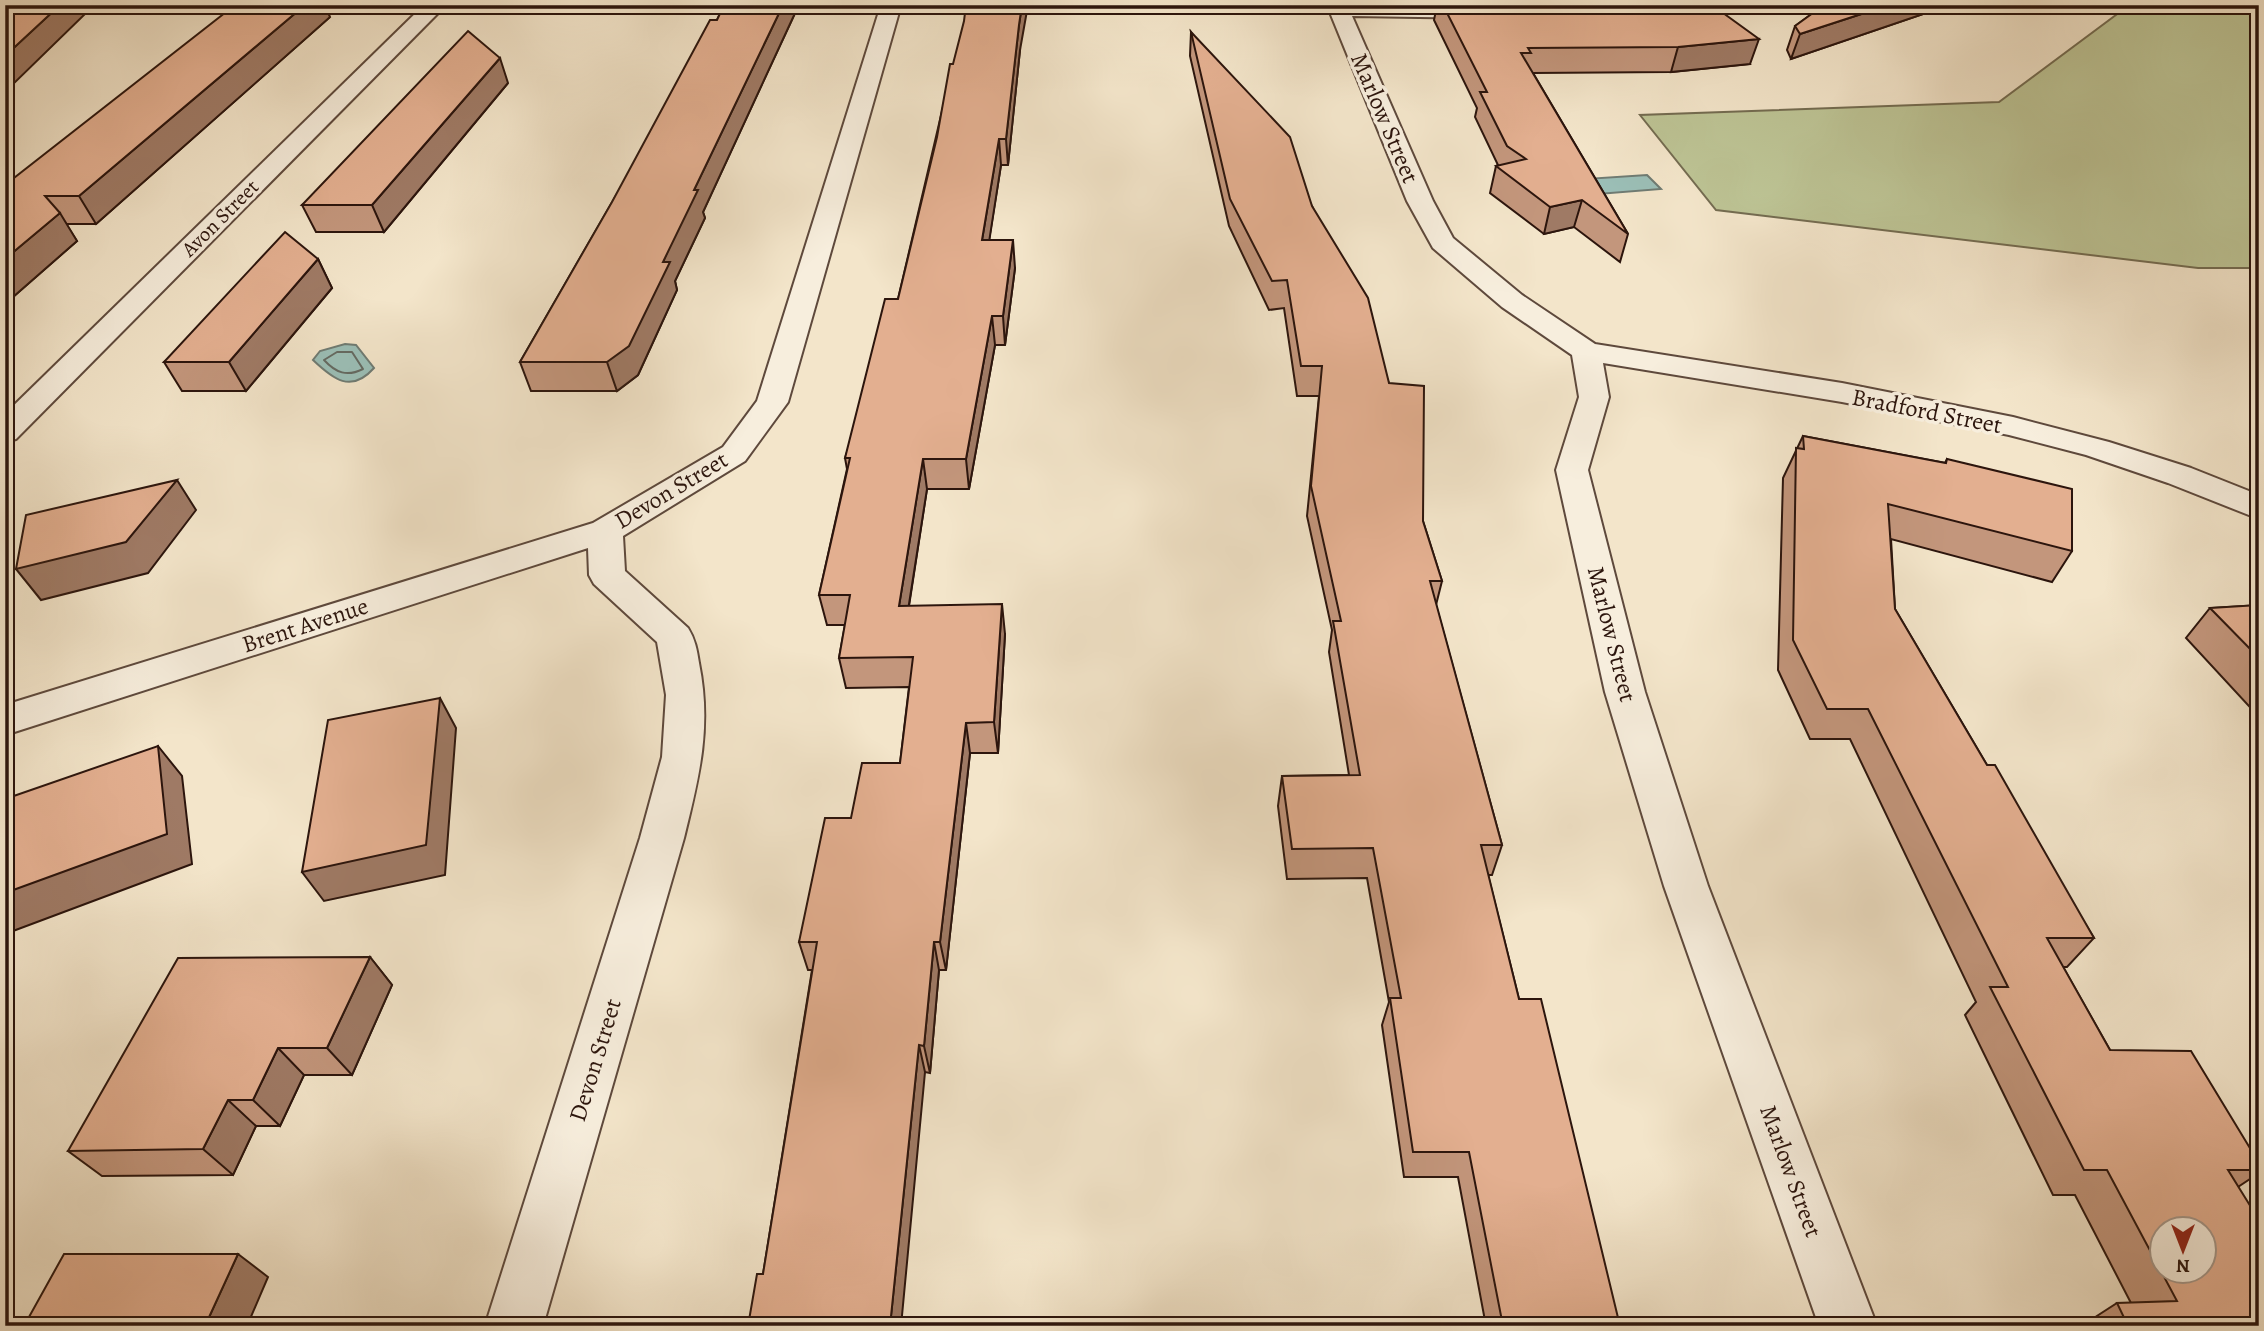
<svg xmlns="http://www.w3.org/2000/svg" width="2264" height="1331" font-family="Alegreya,serif">
<style>
.green{fill:#bdc495;stroke:#746c51;stroke-width:2}
.water{fill:#9bbfb7;stroke:#6f7b73;stroke-width:2}
.lines{fill:none;stroke-linecap:round;stroke-linejoin:round}
.shore{stroke:#646a62;stroke-width:2}
.minor-casing{stroke:#5e493c;stroke-width:4}
.minor{fill:#f7eedd;fill-rule:evenodd}
.wall{fill:#c3967c;stroke:#2c150d;stroke-width:2}
.shaded-wall{fill:#9f7a65;stroke:#2c150d;stroke-width:2}
.building{fill:#e3af90;stroke:#2c150d;stroke-width:2;fill-rule:evenodd}
.labels{text-anchor:middle;stroke-width:7;stroke-linejoin:round;paint-order:stroke}
.far-street-label{font-size:21px;fill:#2c150d;stroke:#f7eedd}
.street-label{font-size:24px;fill:#2c150d;stroke:#f7eedd}
</style>
<rect width="100%" height="100%" fill="#f3e5ca"/>
<filter id="stains"><feTurbulence type="fractalNoise" baseFrequency=".00286" numOctaves="4"/><feColorMatrix values="0 0 0 0 .2 0 0 0 0 .09 0 0 0 0 .02 0 0 0 .5 -.17"/></filter>
<radialGradient id="worn" r=".72"><stop offset=".6" stop-color="#630" stop-opacity="0"/><stop offset="1" stop-color="#630" stop-opacity=".3"/></radialGradient>
<polygon class="green" points="2128,6 2259,7 2259,268 2198,268 1716,210 1640,115 1999,102"/>
<g class="water">
<polygon points="1647,175 1661,189 1598,194 1585,179"/>
<path d="M345,344l11,1 18,23c-23,26 -41,11 -61,-8l7,-9z"/>
</g>
<g class="lines">
<path class="shore" d="M337,352h15l11,17c-16,8 -27,4 -39,-9z"/>
<g class="minor-casing">
<g id="minor">
<polygon points="424,5 446,5 16,439 5,442 5,414"/>
<path d="M881,5h20l-113,397 -43,59 -122,75 2,35 63,57c7,11 9,22 11,35 13,64 0,114 -15,175l-141,488h-58l155,-488 22,-81 4,-62 -9,-53 -63,-58 -5,-9 -1,-27 -583,187v-30l588,-182 130,-76 34,-46z"/>
<polygon points="1327,5 1493,8 1496,12 1486,18 1352,16 1433,201 1453,238 1522,295 1595,344 1842,383 2013,417 2109,442 2191,468 2259,495 2259,519 2168,483 2086,455 2009,435 1842,402 1603,363 1609,397 1588,470 1645,692 1708,886 1877,1326 1819,1326 1664,886 1605,692 1556,470 1579,397 1572,355 1502,307 1433,248 1407,201"/>
</g>
</g>
<use href="#minor" class="minor"/>
</g>
<g class="wall">
<polygon points="724,5 795,5 796,11 703,212 705,218 675,281 677,290 638,375 617,391 531,391 520,362 717,20"/>
<polygon points="1437,5 1712,5 1750,64 1671,72 1533,73 1628,234 1620,262 1574,227 1544,234 1490,193 1496,166 1498,165 1475,117 1477,108 1434,20"/>
<polygon points="1824,5 1937,5 1935,10 1791,59 1787,50 1795,26"/>
<polygon points="330,17 96,224 66,224 77,241 5,304 5,185"/>
<polygon points="1191,32 1312,206 1389,383 1423,521 1442,581 1436,605 1502,845 1492,875 1488,875 1519,999 1620,1326 1486,1326 1458,1177 1404,1177 1382,1025 1389,1002 1367,878 1287,879 1278,806 1282,776 1349,775 1329,652 1332,630 1307,516 1319,396 1297,396 1284,308 1269,310 1229,226 1190,56"/>
<polygon points="1020,50 1008,165 1001,165 989,240 1015,268 1005,345 995,345 969,489 927,489 909,606 1005,634 998,753 970,753 946,970 939,970 930,1073 925,1072 763,1274 812,970 808,970 799,942 851,818 900,763 909,687 846,688 839,658 845,625 827,625 819,595 847,469 845,458 898,299 953,64"/>
<polygon points="508,83 384,232 316,232 302,205"/>
<polygon points="318,259 332,288 246,391 182,391 164,362"/>
<polygon points="1803,436 1945,463 1947,459 2072,551 2052,582 1891,539 1895,609 1987,765 2094,938 2067,967 2063,967 2110,1050 2259,1163 2259,1173 2238,1187 2259,1326 2083,1326 2083,1325 2117,1303 2131,1303 2075,1195 2053,1195 1965,1015 1976,1002 1850,739 1810,739 1778,670 1783,478"/>
<polygon points="2259,605 2259,717 2186,638 2210,608"/>
<polygon points="370,957 392,985 352,1075 304,1075 280,1126 256,1126 233,1175 102,1176 68,1151"/>
</g>
<g class="shaded-wall">
<polygon points="60,5 97,5 88,11 5,92 5,56"/>
<polygon points="305,5 325,5 330,17 96,224 79,196"/>
<polygon points="783,5 795,5 796,11 703,212 705,218 675,281 677,290 638,375 617,391 607,362 663,262 694,190"/>
<polygon points="1022,5 1028,5 1020,50 1008,165 1006,139 1019,25"/>
<polygon points="1889,5 1937,5 1935,10 1791,59 1800,34"/>
<polygon points="1759,39 1750,64 1671,72 1678,47"/>
<polygon points="500,58 508,83 384,232 372,205"/>
<polygon points="999,139 1001,165 985,268 982,240"/>
<polygon points="1582,200 1574,227 1544,234 1550,207"/>
<polygon points="60,213 77,241 5,304 5,259"/>
<polygon points="1013,240 1015,268 1005,345 1003,316"/>
<polygon points="318,259 332,288 246,391 229,362"/>
<polygon points="992,316 995,345 969,489 966,459"/>
<polygon points="923,459 927,489 904,636 899,606"/>
<polygon points="177,480 196,510 148,573 41,600 16,569"/>
<polygon points="1002,604 1005,634 998,753 994,722"/>
<polygon points="440,698 456,728 445,875 324,901 302,872"/>
<polygon points="966,723 970,753 946,970 940,942"/>
<polygon points="158,746 182,776 192,864 5,934 5,893"/>
<polygon points="934,942 939,970 930,1073 924,1046"/>
<polygon points="370,957 392,985 352,1075 327,1048"/>
<polygon points="919,1045 925,1072 901,1326 890,1326"/>
<polygon points="278,1048 304,1075 280,1126 253,1100"/>
<polygon points="228,1100 256,1126 233,1175 203,1149"/>
<polygon points="238,1254 268,1277 247,1326 205,1326"/>
</g>
<g class="building">
<polygon points="5,5 60,5 5,56"/>
<polygon points="235,5 305,5 79,196 45,196 60,213 5,259 5,200 10,196 5,196 5,185"/>
<polygon points="724,5 783,5 694,190 698,190 663,262 670,262 629,346 607,362 520,362 612,202 710,20 717,20"/>
<polygon points="966,5 1022,5 1019,25 1006,139 999,139 982,240 1013,240 1003,316 992,316 966,459 923,459 899,606 1002,604 994,722 966,723 940,942 934,942 924,1046 919,1045 890,1326 748,1326 757,1274 763,1274 817,942 799,942 825,818 851,818 862,763 900,763 913,657 839,658 850,595 819,595 850,458 845,458 885,299 898,299 937,137 950,64 953,64 964,21"/>
<polygon points="1443,5 1712,5 1759,39 1678,47 1528,48 1531,53 1521,53 1628,234 1582,200 1550,207 1496,166 1526,159 1507,146 1480,92 1487,92"/>
<polygon points="1824,5 1889,5 1800,34 1795,26"/>
<polygon points="468,31 500,58 372,205 302,205"/>
<polygon points="1191,32 1290,137 1312,206 1368,298 1389,383 1424,386 1423,521 1442,581 1430,581 1502,845 1481,845 1519,999 1541,999 1620,1326 1503,1326 1469,1152 1413,1152 1390,998 1401,998 1373,848 1292,849 1282,776 1360,775 1333,621 1341,621 1311,486 1322,366 1301,366 1287,280 1272,281 1230,199"/>
<polygon points="285,232 318,259 229,362 164,362"/>
<path d="M1803,436l143,27 1,-4 125,30v62l-184,-47 7,105 92,156h8l99,173h-47l63,112 81,1 68,112v7h-31l31,50v106h-131l-11,-23 60,-2 -70,-131h-23l-94,-183h18l-140,-278h-41l-34,-69 3,-192 8,1zM2162,1229h42v42h-42z"/>
<polygon points="177,480 126,542 16,569 26,515"/>
<polygon points="2259,605 2259,658 2210,608"/>
<polygon points="440,698 426,845 302,872 328,720"/>
<polygon points="158,746 167,834 5,893 5,799"/>
<polygon points="370,957 327,1048 278,1048 253,1100 228,1100 203,1149 68,1151 178,958"/>
<polygon points="64,1254 238,1254 205,1326 24,1326"/>
</g>
<g class="labels">
<g class="far-street-label">
<text transform="translate(220 218) rotate(-45)" y="7">Avon Street</text>
</g>
<g class="street-label">
<text transform="translate(1385 118) rotate(67)" y="8">Marlow Street</text>
<text transform="translate(1927 411) rotate(11)" y="8">Bradford Street</text>
<text transform="translate(671 490) rotate(-31)" y="8">Devon Street</text>
<text transform="translate(305 625) rotate(-18)" y="8">Brent Avenue</text>
<text transform="translate(1612 634) rotate(76)" y="8">Marlow Street</text>
<text transform="translate(595 1060) rotate(-73)" y="8">Devon Street</text>
<text transform="translate(1791 1171) rotate(70)" y="8">Marlow Street</text>
</g>
</g>
<rect width="2264" height="1331" fill="none" stroke="#f3e5ca" stroke-width="28"/>
<rect x="7" y="7" width="2250" height="1317" fill="none" stroke="#2c150d" stroke-width="3.5"/>
<rect x="14" y="14" width="2236" height="1303" fill="none" stroke="#2c150d" stroke-width="2"/>
<g transform="translate(2183 1250) rotate(180)"><circle r="33" fill="#f7eedd" stroke="#a6978a" stroke-width="2"/>
<path d="M0-5L12 26L0 18L-12 26Z" fill="#8f2418"/>
<text y="-10" font-size="19" font-weight="bold" text-anchor="middle" fill="#2c150d">N</text>
</g>
<rect width="100%" height="100%" filter="url(#stains)"/>
<rect width="100%" height="100%" fill="url(#worn)"/>
</svg>
